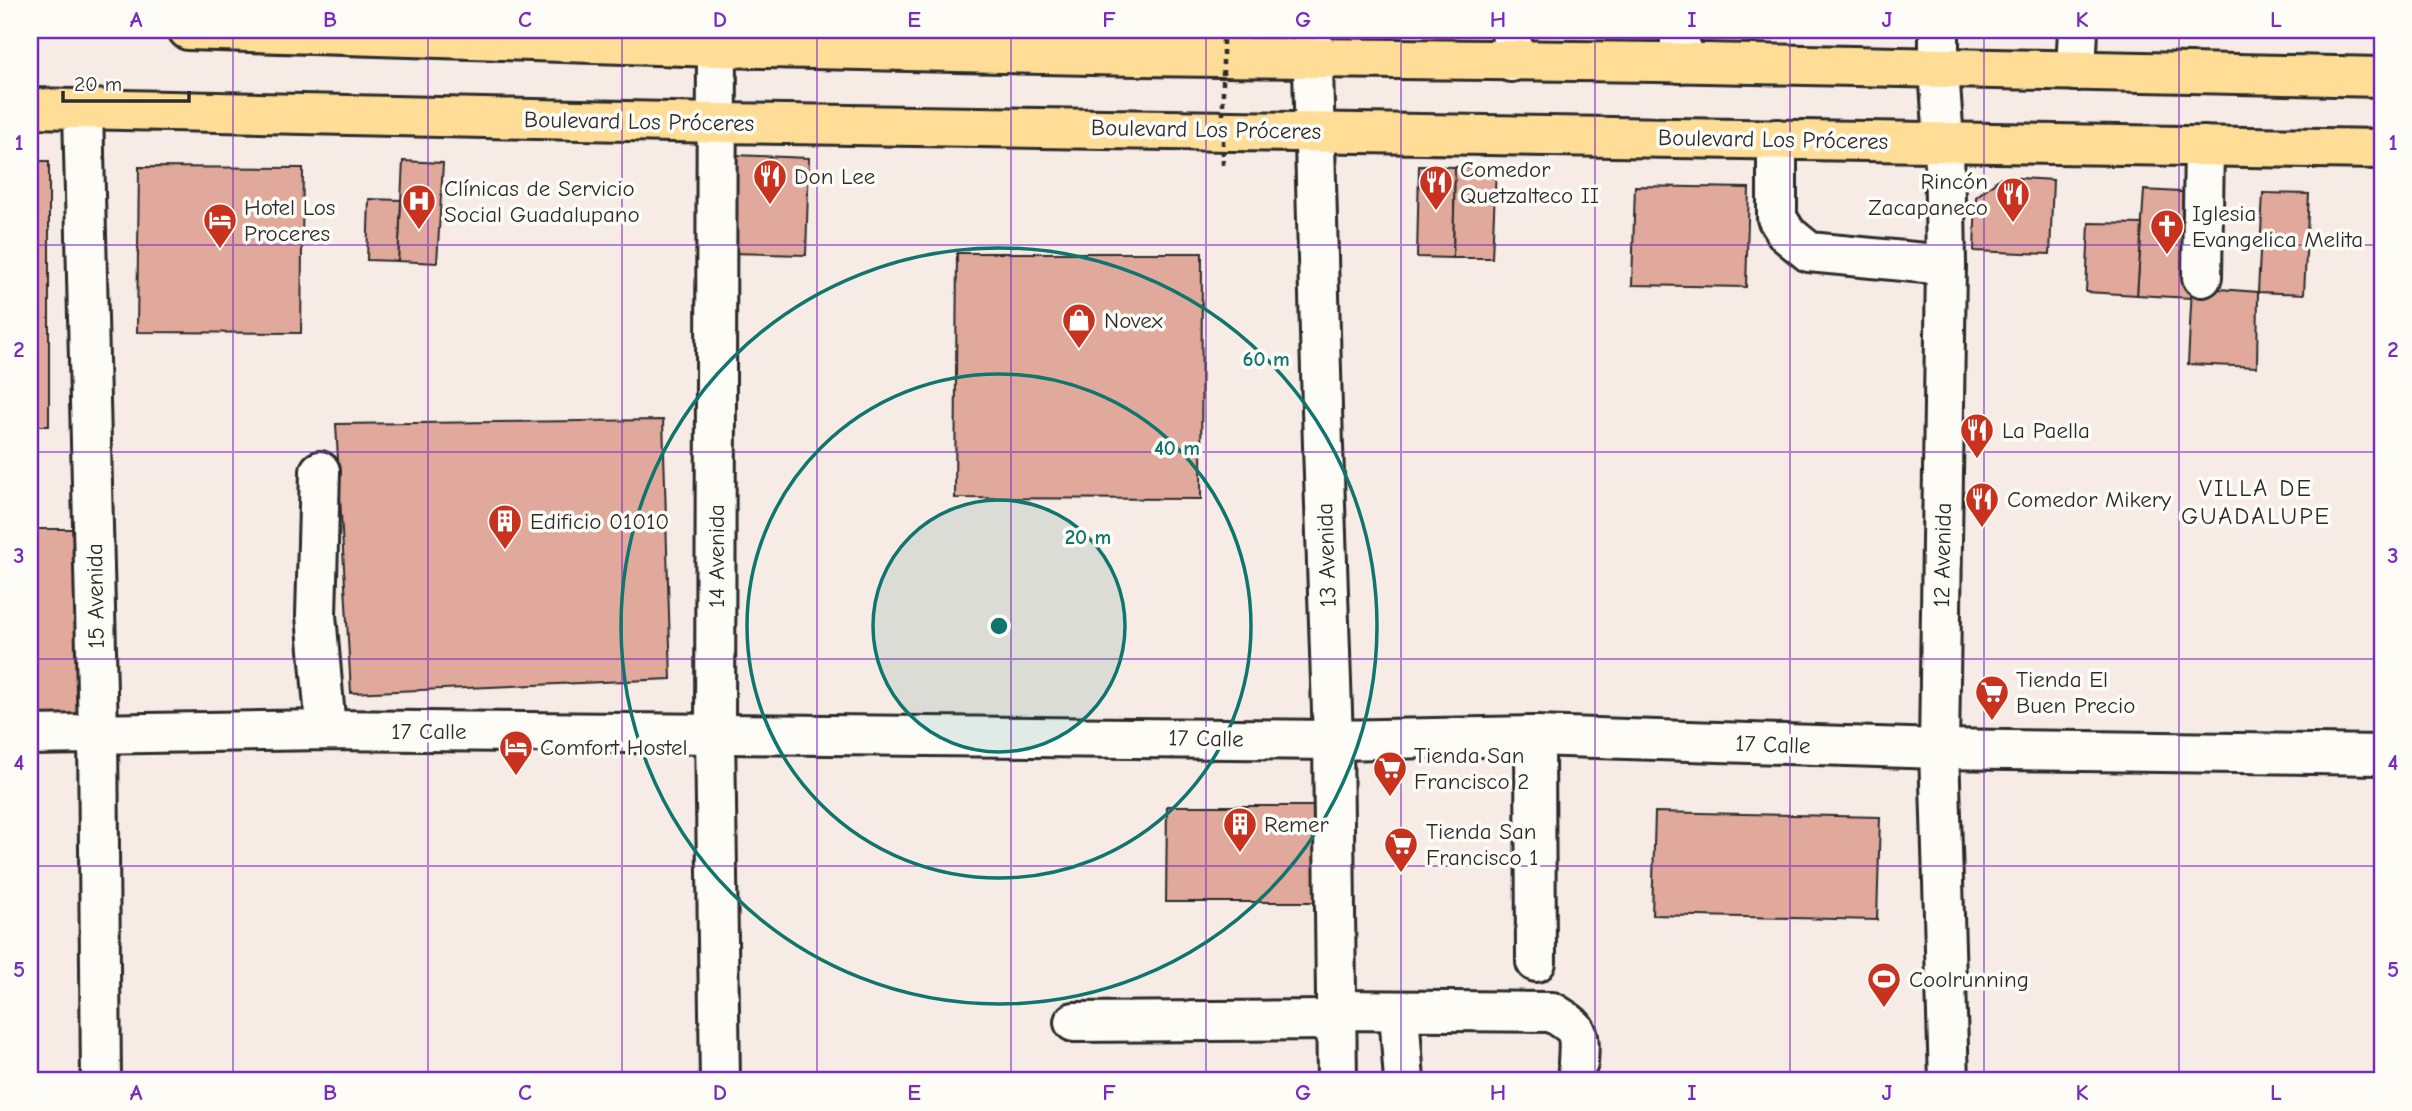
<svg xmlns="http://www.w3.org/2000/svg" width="2412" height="1111" font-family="'Comic Neue',sans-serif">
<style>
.building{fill:#e1a99b;stroke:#2b2b2b;stroke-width:2}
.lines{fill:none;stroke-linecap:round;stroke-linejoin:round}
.minor-casing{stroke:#2b2b2b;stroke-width:44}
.highway-casing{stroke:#2b2b2b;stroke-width:44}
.minor{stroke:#fdfcf7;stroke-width:38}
.highway{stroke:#ffdd96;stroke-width:38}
.path-bridge{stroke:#2b2b2b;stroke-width:4.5;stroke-dasharray:5 5;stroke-linecap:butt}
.grid{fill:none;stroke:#7b2cbf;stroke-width:2;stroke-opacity:0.55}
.ring{fill:none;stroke:#0f766e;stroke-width:3.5}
.labels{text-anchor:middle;stroke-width:7;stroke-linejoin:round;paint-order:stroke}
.street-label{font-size:23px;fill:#2b2b2b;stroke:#fdfcf7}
.poi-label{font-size:23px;fill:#2b2b2b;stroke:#fdfcf7;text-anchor:start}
.neighbourhood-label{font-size:24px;letter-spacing:2px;fill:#2b2b2b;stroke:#fdfcf7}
.centre{fill:#0f766e;stroke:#fdfcf7;stroke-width:3.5}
.ring-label{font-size:21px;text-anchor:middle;font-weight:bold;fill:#0f766e;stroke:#fdfcf7;stroke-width:7;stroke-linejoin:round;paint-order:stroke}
.neatline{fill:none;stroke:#7b2cbf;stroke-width:2.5}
.grid-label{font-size:23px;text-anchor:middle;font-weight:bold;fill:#7b2cbf}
</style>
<rect width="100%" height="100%" fill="#f7ebe5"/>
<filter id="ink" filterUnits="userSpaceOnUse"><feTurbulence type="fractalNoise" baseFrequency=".0143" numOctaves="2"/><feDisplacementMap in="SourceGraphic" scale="14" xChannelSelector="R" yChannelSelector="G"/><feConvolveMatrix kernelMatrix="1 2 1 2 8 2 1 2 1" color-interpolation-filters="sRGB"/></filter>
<g filter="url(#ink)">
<g class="building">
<polygon points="734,155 809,158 806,255 730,253"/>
<rect x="30" y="161" width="19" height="265"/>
<polygon points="403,161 443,163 437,263 398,261"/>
<polygon points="1419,166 1455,167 1453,258 1417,257"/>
<polygon points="139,167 303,168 301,333 137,332"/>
<polygon points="1455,167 1496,168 1492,258 1453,258"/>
<polygon points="2001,177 2053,180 2050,254 1974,251 1976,197"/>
<polygon points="1635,186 1749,188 1746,287 1632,285"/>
<polygon points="2144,190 2198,193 2191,298 2137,295"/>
<polygon points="2263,193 2309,194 2304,294 2258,292"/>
<polygon points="369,199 401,200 398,261 367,260"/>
<polygon points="2089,223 2142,224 2137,295 2086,292"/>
<polygon points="957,253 1202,253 1201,499 955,498"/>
<polygon points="2192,287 2258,292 2257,367 2188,364"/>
<polygon points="663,420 671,679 351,693 336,424"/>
<rect x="30" y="529" width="47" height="186"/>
<polygon points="1167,806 1314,806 1314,902 1166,902"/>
<polygon points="1655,812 1880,817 1877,920 1652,915"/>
</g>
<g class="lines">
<g class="minor-casing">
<g id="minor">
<polyline points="717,30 715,733 720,1081"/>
<polyline points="1312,30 1323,446 1333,740 1337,1081"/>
<polyline points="1939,30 1939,69 1944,142 1946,265 1939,749 1949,1081"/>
<polyline points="1511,62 1512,30"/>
<polyline points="1680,63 1680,30"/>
<polyline points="2076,71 2078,30"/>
<polyline points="83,110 98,733 101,1081"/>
<polyline points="1777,139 1777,218 1787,234 1809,252 1946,265"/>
<polyline points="2202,277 2204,146"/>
<polyline points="320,471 316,615 326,730"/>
<polyline points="30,735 326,730 1333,740 1535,736 1939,749 2382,755"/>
<polyline points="1535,736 1536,962"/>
<path d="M1335,1010l217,2c28,17 28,19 26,51"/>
<polyline points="1399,1011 1404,1081"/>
<polyline points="1074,1022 1336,1020"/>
</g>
</g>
<g class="highway-casing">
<g id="highway">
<polyline points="188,30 717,47 1138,56 1657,62 2382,77"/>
<polyline points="30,108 718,123 2382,149"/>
</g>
</g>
<use href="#minor" class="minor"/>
<use href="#highway" class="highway"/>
<polyline class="path-bridge" points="1223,165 1223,30"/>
</g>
</g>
<path class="grid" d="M233,30v1051M428,30v1051M622,30v1051M817,30v1051M1011,30v1051M1206,30v1051M1401,30v1051M1595,30v1051M1790,30v1051M1984,30v1051M2179,30v1051M30,245h2352M30,452h2352M30,659h2352M30,866h2352"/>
<circle cx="999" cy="626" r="126" fill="#0f766e" fill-opacity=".12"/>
<g class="ring">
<circle cx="999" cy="626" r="126"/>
<circle cx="999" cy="626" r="252"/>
<circle cx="999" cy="626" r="378"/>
</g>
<defs>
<g id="restaurant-pin" transform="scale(1.75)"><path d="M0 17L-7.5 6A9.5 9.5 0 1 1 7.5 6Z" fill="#c8321e" stroke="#fdfcf7"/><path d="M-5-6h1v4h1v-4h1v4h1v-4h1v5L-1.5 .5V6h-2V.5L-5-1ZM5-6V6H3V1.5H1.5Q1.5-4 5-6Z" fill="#fff"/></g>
<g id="hospital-pin" transform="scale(1.75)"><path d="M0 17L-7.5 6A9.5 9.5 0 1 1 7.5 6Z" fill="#c8321e" stroke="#fdfcf7"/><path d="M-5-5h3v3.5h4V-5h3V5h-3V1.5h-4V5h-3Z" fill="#fff"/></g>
<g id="hotel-pin" transform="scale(1.75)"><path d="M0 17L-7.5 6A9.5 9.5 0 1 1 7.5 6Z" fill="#c8321e" stroke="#fdfcf7"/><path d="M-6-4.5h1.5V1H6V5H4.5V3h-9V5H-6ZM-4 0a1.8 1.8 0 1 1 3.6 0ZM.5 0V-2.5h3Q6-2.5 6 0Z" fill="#fff"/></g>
<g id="church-pin" transform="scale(1.75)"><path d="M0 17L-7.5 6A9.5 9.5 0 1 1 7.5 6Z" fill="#c8321e" stroke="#fdfcf7"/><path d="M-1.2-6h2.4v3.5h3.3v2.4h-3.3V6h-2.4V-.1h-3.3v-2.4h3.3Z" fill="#fff"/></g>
<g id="shop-pin" transform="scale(1.75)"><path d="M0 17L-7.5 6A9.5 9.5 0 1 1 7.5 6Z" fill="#c8321e" stroke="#fdfcf7"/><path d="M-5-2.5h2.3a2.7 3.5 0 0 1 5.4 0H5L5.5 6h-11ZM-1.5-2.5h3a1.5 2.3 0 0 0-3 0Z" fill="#fff"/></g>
<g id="building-pin" transform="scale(1.75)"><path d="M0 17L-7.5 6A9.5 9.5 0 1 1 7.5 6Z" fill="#c8321e" stroke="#fdfcf7"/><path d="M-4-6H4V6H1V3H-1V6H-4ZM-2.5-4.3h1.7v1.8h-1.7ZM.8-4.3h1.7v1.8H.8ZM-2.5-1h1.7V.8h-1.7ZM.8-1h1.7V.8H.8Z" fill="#fff"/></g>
<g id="supermarket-pin" transform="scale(1.75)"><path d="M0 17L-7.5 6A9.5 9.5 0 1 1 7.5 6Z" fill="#c8321e" stroke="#fdfcf7"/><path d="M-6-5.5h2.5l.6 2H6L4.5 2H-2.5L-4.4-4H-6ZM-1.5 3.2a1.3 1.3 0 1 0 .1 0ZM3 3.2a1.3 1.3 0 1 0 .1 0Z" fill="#fff"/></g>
<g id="stadium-pin" transform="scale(1.75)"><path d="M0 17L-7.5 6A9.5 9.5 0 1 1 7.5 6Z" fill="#c8321e" stroke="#fdfcf7"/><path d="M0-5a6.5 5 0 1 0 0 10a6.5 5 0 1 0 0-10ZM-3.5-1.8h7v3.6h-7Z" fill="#fff"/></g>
</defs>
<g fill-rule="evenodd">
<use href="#restaurant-pin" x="770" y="176"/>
<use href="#restaurant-pin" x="1436" y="182"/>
<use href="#restaurant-pin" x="2013" y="194"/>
<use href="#hospital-pin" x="419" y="201"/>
<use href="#hotel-pin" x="220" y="220"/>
<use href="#church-pin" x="2167" y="226"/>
<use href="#shop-pin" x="1079" y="320"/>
<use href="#restaurant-pin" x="1977" y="430"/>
<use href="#restaurant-pin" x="1982" y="499"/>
<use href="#building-pin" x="505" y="521"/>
<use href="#supermarket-pin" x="1992" y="692"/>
<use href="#hotel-pin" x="516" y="747"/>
<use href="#supermarket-pin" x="1390" y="768"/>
<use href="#building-pin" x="1240" y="824"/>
<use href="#supermarket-pin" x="1401" y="844"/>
<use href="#stadium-pin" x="1884" y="979"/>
</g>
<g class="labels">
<g class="street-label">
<text transform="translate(639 121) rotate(1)" y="8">Boulevard Los Próceres</text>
<text transform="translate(1206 129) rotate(1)" y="8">Boulevard Los Próceres</text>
<text transform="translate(1773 139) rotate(1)" y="8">Boulevard Los Próceres</text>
<text transform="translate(1326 555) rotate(-92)" y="8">13 Avenida</text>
<text transform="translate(1942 555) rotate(-89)" y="8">12 Avenida</text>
<text transform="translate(716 556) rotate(-90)" y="8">14 Avenida</text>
<text transform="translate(95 596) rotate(-91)" y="8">15 Avenida</text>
<text x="429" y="739">17 Calle</text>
<text transform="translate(1206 738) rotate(1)" y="8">17 Calle</text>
<text transform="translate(1773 744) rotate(2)" y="8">17 Calle</text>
</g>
<g class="poi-label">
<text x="1460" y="177">Comedor<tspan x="1460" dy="26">Quetzalteco II</tspan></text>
<text x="794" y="184">Don Lee</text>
<text x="1988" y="189" text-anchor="end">Rincón<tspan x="1988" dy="26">Zacapaneco</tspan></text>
<text x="444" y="196">Clínicas de Servicio<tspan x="444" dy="26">Social Guadalupano</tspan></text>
<text x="244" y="215">Hotel Los<tspan x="244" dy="26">Proceres</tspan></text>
<text x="2192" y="221">Iglesia<tspan x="2192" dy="26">Evangelica Melita</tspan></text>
<text x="1104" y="328">Novex</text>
<text x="2002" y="438">La Paella</text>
<text x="2007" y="507">Comedor Mikery</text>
<text x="530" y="529">Edificio 01010</text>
<text x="2016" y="687">Tienda El<tspan x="2016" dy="26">Buen Precio</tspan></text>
<text x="540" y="755">Comfort Hostel</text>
<text x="1414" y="763">Tienda San<tspan x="1414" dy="26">Francisco 2</tspan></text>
<text x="1264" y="832">Remer</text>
<text x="1426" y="839">Tienda San<tspan x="1426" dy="26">Francisco 1</tspan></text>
<text x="1909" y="987">Coolrunning</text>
</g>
<g class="neighbourhood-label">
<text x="2256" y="496">VILLA DE<tspan x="2256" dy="28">GUADALUPE</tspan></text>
</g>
</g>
<circle cx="999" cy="626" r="10" class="centre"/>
<g class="ring-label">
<text x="1266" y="366">60 m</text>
<text x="1177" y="455">40 m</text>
<text x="1088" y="544">20 m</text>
</g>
<rect width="2412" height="1111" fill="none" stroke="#fdfcf7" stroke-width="77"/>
<path d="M63 91v10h126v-10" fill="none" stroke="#2b2b2b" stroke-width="3.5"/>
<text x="74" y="91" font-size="21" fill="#2b2b2b" stroke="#fdfcf7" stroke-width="5" paint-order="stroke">20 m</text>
<rect x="38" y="38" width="2336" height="1034" class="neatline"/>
<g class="grid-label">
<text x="136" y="27">A</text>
<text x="330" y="27">B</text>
<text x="525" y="27">C</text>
<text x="720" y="27">D</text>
<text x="914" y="27">E</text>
<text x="1109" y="27">F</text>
<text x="1303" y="27">G</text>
<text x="1498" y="27">H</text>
<text x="1692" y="27">I</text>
<text x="1887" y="27">J</text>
<text x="2082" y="27">K</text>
<text x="2276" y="27">L</text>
<text x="19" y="150">1</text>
<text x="2393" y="150">1</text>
<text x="19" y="357">2</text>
<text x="2393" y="357">2</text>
<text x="19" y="563">3</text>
<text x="2393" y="563">3</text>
<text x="19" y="770">4</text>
<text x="2393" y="770">4</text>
<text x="19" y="977">5</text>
<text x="2393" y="977">5</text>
<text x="136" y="1100">A</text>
<text x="330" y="1100">B</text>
<text x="525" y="1100">C</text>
<text x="720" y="1100">D</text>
<text x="914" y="1100">E</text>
<text x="1109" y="1100">F</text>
<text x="1303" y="1100">G</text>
<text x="1498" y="1100">H</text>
<text x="1692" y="1100">I</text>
<text x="1887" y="1100">J</text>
<text x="2082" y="1100">K</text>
<text x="2276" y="1100">L</text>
</g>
</svg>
